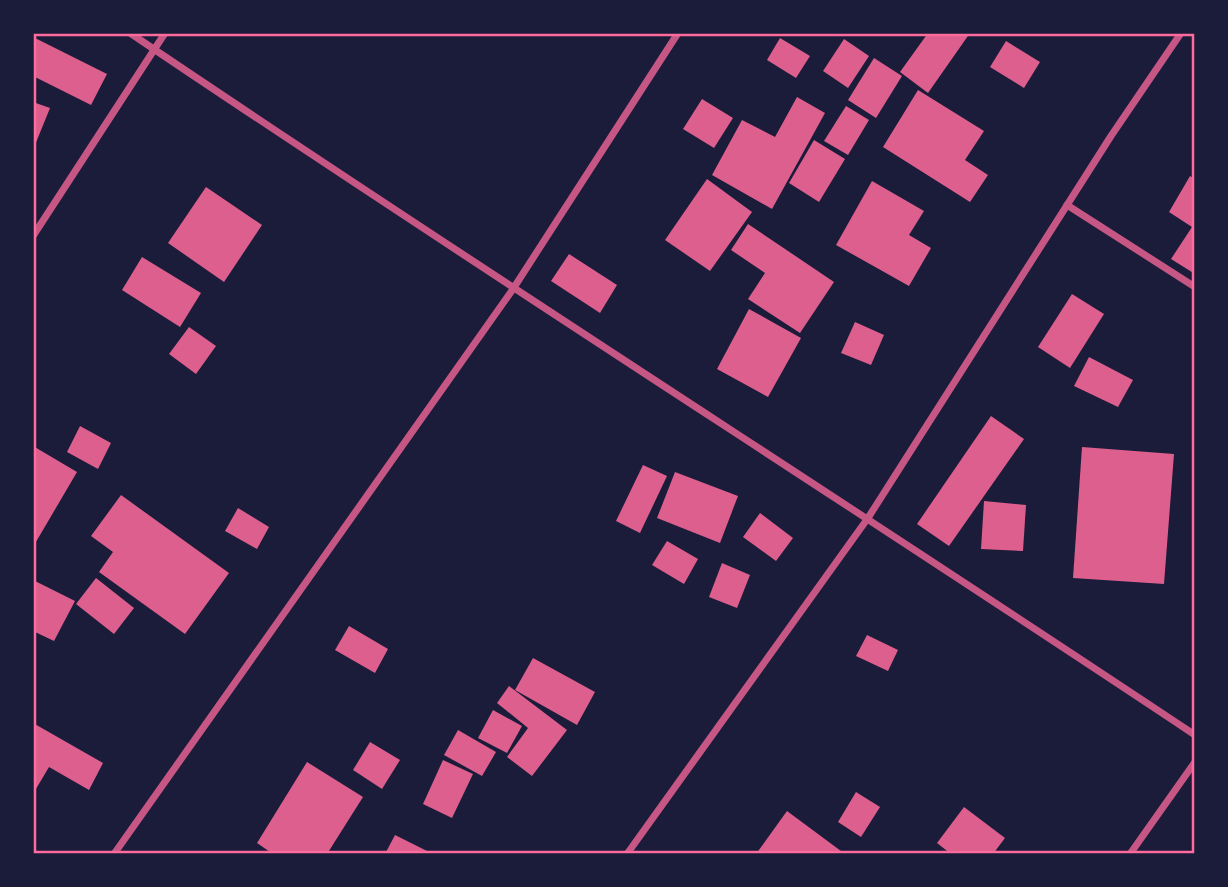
<svg xmlns="http://www.w3.org/2000/svg" width="1228" height="887" font-family="'DejaVu Sans',sans-serif">
<style>
.building{fill:#dd5f8e}
.lines{fill:none;stroke-linecap:round;stroke-linejoin:round}
.minor{stroke:#c65784;stroke-width:7}
.neatline{fill:none;stroke:#ff6b9d;stroke-width:2.5}
</style>
<rect width="100%" height="100%" fill="#1b1b3a"/>
<g class="building">
<polygon points="928,33 970,33 928,93 900,72"/>
<polygon points="33,37 107,74 91,105 33,76"/>
<polygon points="780,38 810,56 796,78 767,60"/>
<polygon points="844,39 869,56 848,88 823,71"/>
<polygon points="1006,41 1040,62 1024,88 990,67"/>
<polygon points="874,58 902,76 876,118 848,100"/>
<polygon points="918,90 984,131 965,160 988,175 970,202 883,147"/>
<polygon points="797,97 825,113 772,209 712,175 742,120 775,137"/>
<polygon points="702,99 733,118 714,148 683,129"/>
<polygon points="33,102 50,108 35,145 33,144"/>
<polygon points="846,106 869,120 848,155 824,141"/>
<polygon points="814,140 845,159 819,202 789,183"/>
<polygon points="1190,176 1195,179 1195,274 1171,259 1192,227 1169,212"/>
<polygon points="707,179 752,212 710,271 665,240"/>
<polygon points="872,181 924,211 909,235 931,248 909,286 836,245"/>
<polygon points="206,187 262,225 224,282 168,243"/>
<polygon points="748,224 834,282 800,333 748,299 765,273 731,250"/>
<polygon points="569,254 617,285 600,313 551,281"/>
<polygon points="142,257 201,293 180,327 122,290"/>
<polygon points="1072,294 1104,314 1070,368 1038,347"/>
<polygon points="749,309 801,338 768,397 717,369"/>
<polygon points="855,322 884,335 871,365 841,353"/>
<polygon points="189,327 216,346 196,374 169,354"/>
<polygon points="1089,357 1133,380 1118,407 1074,386"/>
<polygon points="991,416 1024,439 949,546 917,524"/>
<polygon points="80,426 111,443 98,469 67,452"/>
<polygon points="33,446 77,472 33,547"/>
<polygon points="1082,447 1174,454 1164,584 1073,578"/>
<polygon points="643,465 667,476 640,533 616,521"/>
<polygon points="675,472 738,496 720,543 657,518"/>
<polygon points="121,495 229,573 185,634 99,572 113,552 91,536"/>
<polygon points="984,501 1026,505 1023,551 981,549"/>
<polygon points="238,508 269,527 257,549 225,531"/>
<polygon points="760,513 793,538 776,561 743,537"/>
<polygon points="667,541 698,559 684,584 652,565"/>
<polygon points="722,563 750,575 737,608 709,597"/>
<polygon points="96,578 134,608 114,634 76,604"/>
<polygon points="33,580 75,601 54,641 33,631"/>
<polygon points="349,626 388,649 375,673 335,650"/>
<polygon points="867,635 898,650 888,671 856,656"/>
<polygon points="533,658 595,692 577,725 515,690"/>
<polygon points="509,686 567,730 532,776 507,757 528,728 497,703"/>
<polygon points="493,710 522,726 507,753 478,738"/>
<polygon points="33,723 103,763 89,790 49,767 33,794"/>
<polygon points="458,730 496,752 482,776 444,755"/>
<polygon points="370,742 400,760 382,789 353,770"/>
<polygon points="443,760 473,774 452,818 423,804"/>
<polygon points="307,762 363,797 327,854 273,854 257,843"/>
<polygon points="856,792 880,807 861,837 838,822"/>
<polygon points="964,807 1005,838 993,854 951,854 937,843"/>
<polygon points="787,811 845,854 756,854"/>
<polygon points="395,835 433,854 385,854"/>
</g>
<g class="lines">
<g class="minor">
<path d="M130,33c352,238 711,466 1065,702"/>
<polyline points="1067,205 1195,287"/>
<polyline points="33,236 165,33"/>
<polyline points="114,854 513,289 678,33"/>
<polyline points="627,854 868,518 1111,136 1181,33"/>
<polyline points="1130,854 1195,762"/>
</g>
</g>
<rect width="1228" height="887" fill="none" stroke="#1b1b3a" stroke-width="70"/>
<rect x="35" y="35" width="1158" height="817" class="neatline"/>
</svg>
